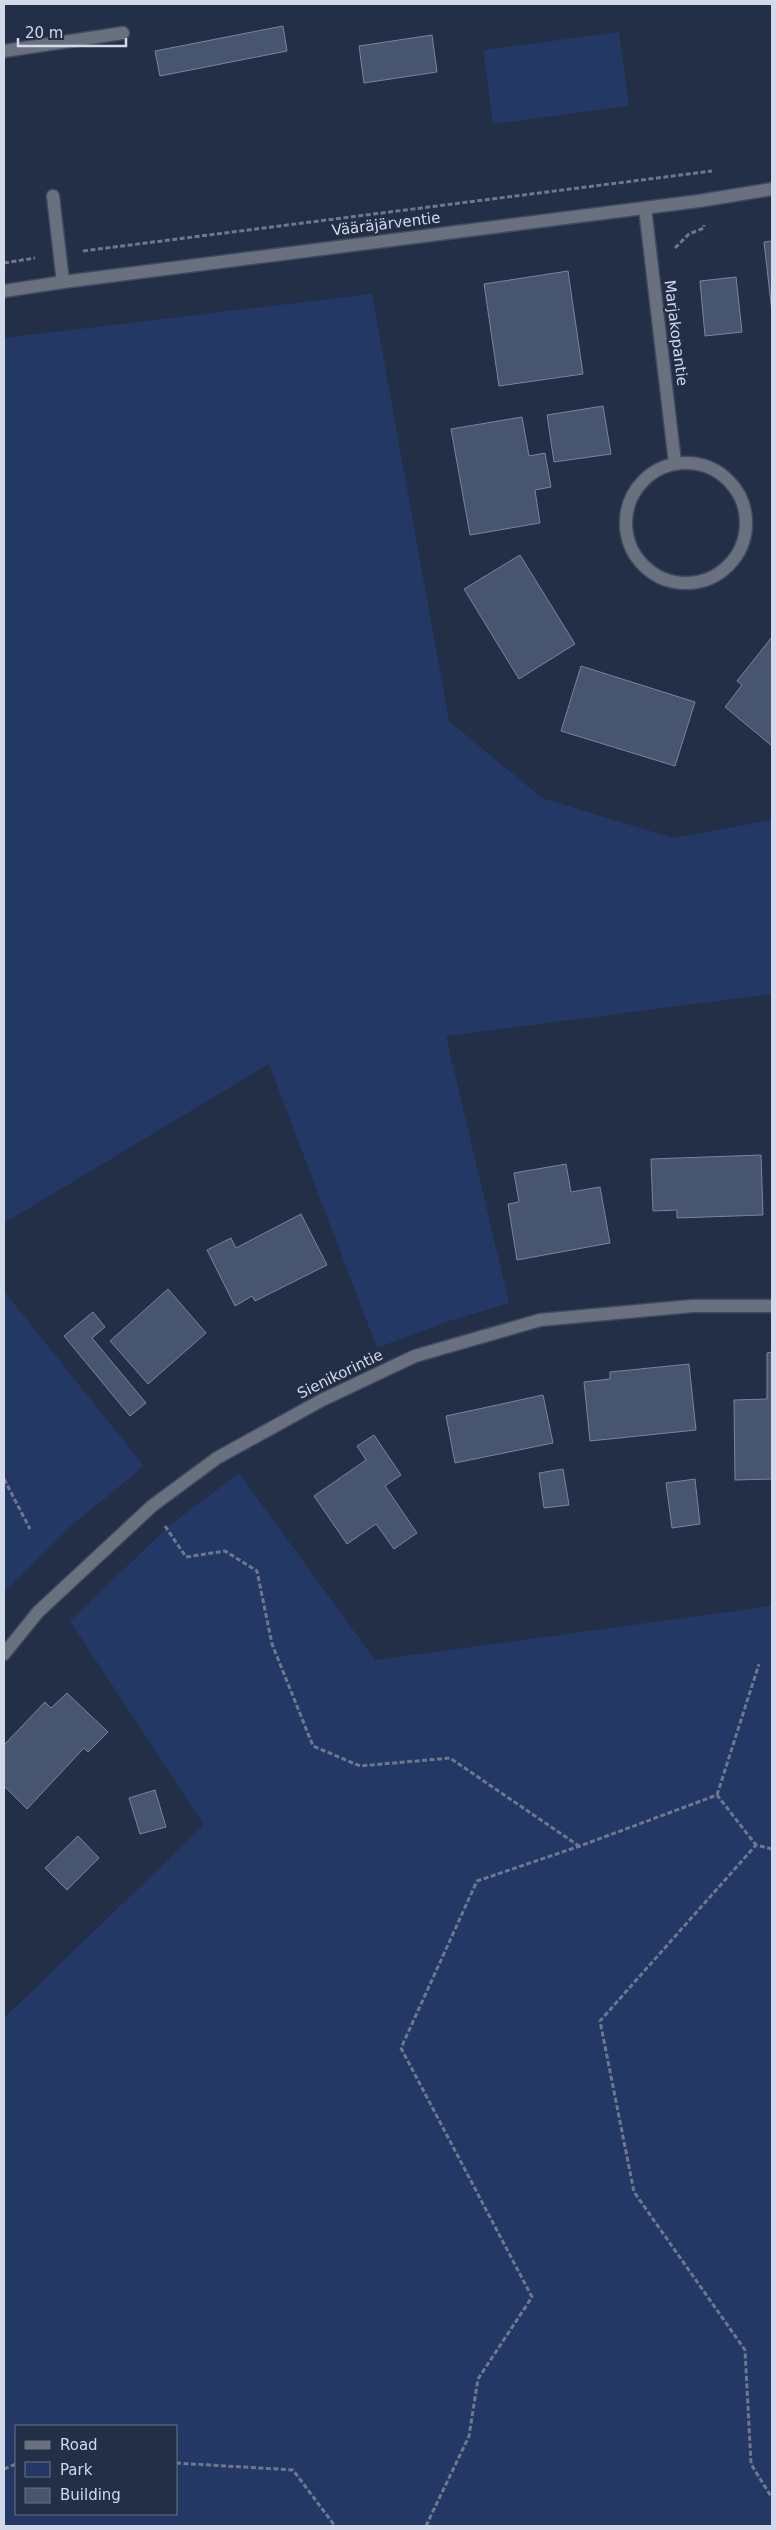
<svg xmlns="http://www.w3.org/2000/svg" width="776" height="2530" font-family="'DejaVu Sans',sans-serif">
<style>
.green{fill:#243866;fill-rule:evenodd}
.building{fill:#485571;stroke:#7785a3}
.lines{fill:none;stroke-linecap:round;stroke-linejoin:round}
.minor-casing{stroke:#3f4a61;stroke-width:15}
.path{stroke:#6e778d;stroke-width:3;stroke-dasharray:5 2.5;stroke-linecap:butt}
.minor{stroke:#6a717e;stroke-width:12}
.labels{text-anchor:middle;stroke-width:4.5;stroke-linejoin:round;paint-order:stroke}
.street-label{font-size:15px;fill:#d2daea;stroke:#232e47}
</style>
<rect width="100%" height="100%" fill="#232e47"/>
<g class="green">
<polygon points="619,32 629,106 493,124 483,50"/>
<polygon points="372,294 449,721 542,798 673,838 772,820 772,994 446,1036 509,1303 443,1323 377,1348 269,1064 4,1223 4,338"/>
<polygon points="4,1291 144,1466 71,1526 4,1592"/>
<path d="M239,1473l136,187 397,-54v920h-768v-508l200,-193 -134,-204 100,-96zM176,2426v88h-160v-88z"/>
</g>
<g class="building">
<polygon points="283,26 287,51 160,76 155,51"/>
<polygon points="432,35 437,72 364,83 359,46"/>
<polygon points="772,241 772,312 764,242"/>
<polygon points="568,271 583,374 499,386 484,284"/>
<polygon points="736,277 742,332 705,336 700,281"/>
<polygon points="603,406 611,454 554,462 547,415"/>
<polygon points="522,417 529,456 545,453 551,487 535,490 540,523 470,535 451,429"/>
<polygon points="520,555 575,644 519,679 464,589"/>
<polygon points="772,637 772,746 725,707 742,685 737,681"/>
<polygon points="581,666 695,702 675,766 561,731"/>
<polygon points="761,1155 763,1215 677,1218 677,1210 653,1211 651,1159"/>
<polygon points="566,1164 571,1192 600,1187 610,1243 517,1260 508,1204 519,1202 514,1173"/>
<polygon points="301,1214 327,1265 255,1301 252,1296 235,1306 207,1250 231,1238 236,1248"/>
<polygon points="168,1289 206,1333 148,1384 110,1341"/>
<polygon points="93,1312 105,1327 92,1338 146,1403 130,1416 64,1336"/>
<polygon points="772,1352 772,1479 735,1480 734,1400 767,1399 767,1353"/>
<polygon points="689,1364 696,1430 590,1441 584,1382 610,1379 610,1372"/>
<polygon points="543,1395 553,1443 455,1463 446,1416"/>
<polygon points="374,1435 401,1475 385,1486 417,1533 394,1549 376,1524 347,1544 314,1496 366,1460 357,1446"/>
<polygon points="563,1469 569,1505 544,1508 539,1473"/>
<polygon points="695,1479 700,1524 672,1528 666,1483"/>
<polygon points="67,1693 108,1732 88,1752 84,1748 27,1809 4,1786 4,1745 45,1702 51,1708"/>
<polygon points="155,1790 166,1827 140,1834 129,1798"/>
<polygon points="78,1836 99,1858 67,1890 45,1868"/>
</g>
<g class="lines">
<g class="minor-casing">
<g id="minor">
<polyline points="4,51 123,33"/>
<polyline points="53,196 63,282"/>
<polyline points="645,208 675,463"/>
<polyline points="4,291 63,282 699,201 772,189"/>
<circle cx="686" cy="523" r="60"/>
<polyline points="4,1654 38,1612 152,1506 217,1458 322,1400 415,1356 540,1320 692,1306 772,1306"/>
</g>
</g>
<g class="path">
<polyline points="675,248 689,234 704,228 704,225"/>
<polyline points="83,251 712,171"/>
<polyline points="4,263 35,258"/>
<polyline points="4,1479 30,1529"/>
<polyline points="165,1526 186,1557 225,1551 257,1571 272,1644 313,1746 360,1766 450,1758 579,1846"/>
<polyline points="717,1795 759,1664"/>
<polyline points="772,1849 756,1845 600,2021 634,2192 745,2350 751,2464 772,2498"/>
<polyline points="176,2463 293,2470 335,2526"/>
<polyline points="4,2469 16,2464"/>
<polyline points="426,2526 469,2436 478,2379 532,2297 401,2048 477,1881 580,1846 717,1795 756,1845"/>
</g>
<use href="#minor" class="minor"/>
</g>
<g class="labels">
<g class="street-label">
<text transform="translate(386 224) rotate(-7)" y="5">Vääräjärventie</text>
<text transform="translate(676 333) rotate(83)" y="5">Marjakopantie</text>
<text transform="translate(340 1374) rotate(-26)" y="5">Sienikorintie</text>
</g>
</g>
<rect width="776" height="2530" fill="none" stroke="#d2daea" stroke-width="10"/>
<rect x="15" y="2425" width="162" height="90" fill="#232e47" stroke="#697388"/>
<rect x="25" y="2441" width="25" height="8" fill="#6a717e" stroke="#697388"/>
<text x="60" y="2450" font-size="15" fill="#d2daea">Road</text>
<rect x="25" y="2462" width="25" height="15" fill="#243866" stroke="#697388"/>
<text x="60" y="2475" font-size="15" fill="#d2daea">Park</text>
<rect x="25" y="2488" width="25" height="15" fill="#485571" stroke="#697388"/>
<text x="60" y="2500" font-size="15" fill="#d2daea">Building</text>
<path d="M18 38v8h108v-8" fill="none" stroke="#d2daea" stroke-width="2.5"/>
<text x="25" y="38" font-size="15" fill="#d2daea" stroke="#232e47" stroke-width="4" paint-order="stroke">20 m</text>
</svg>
